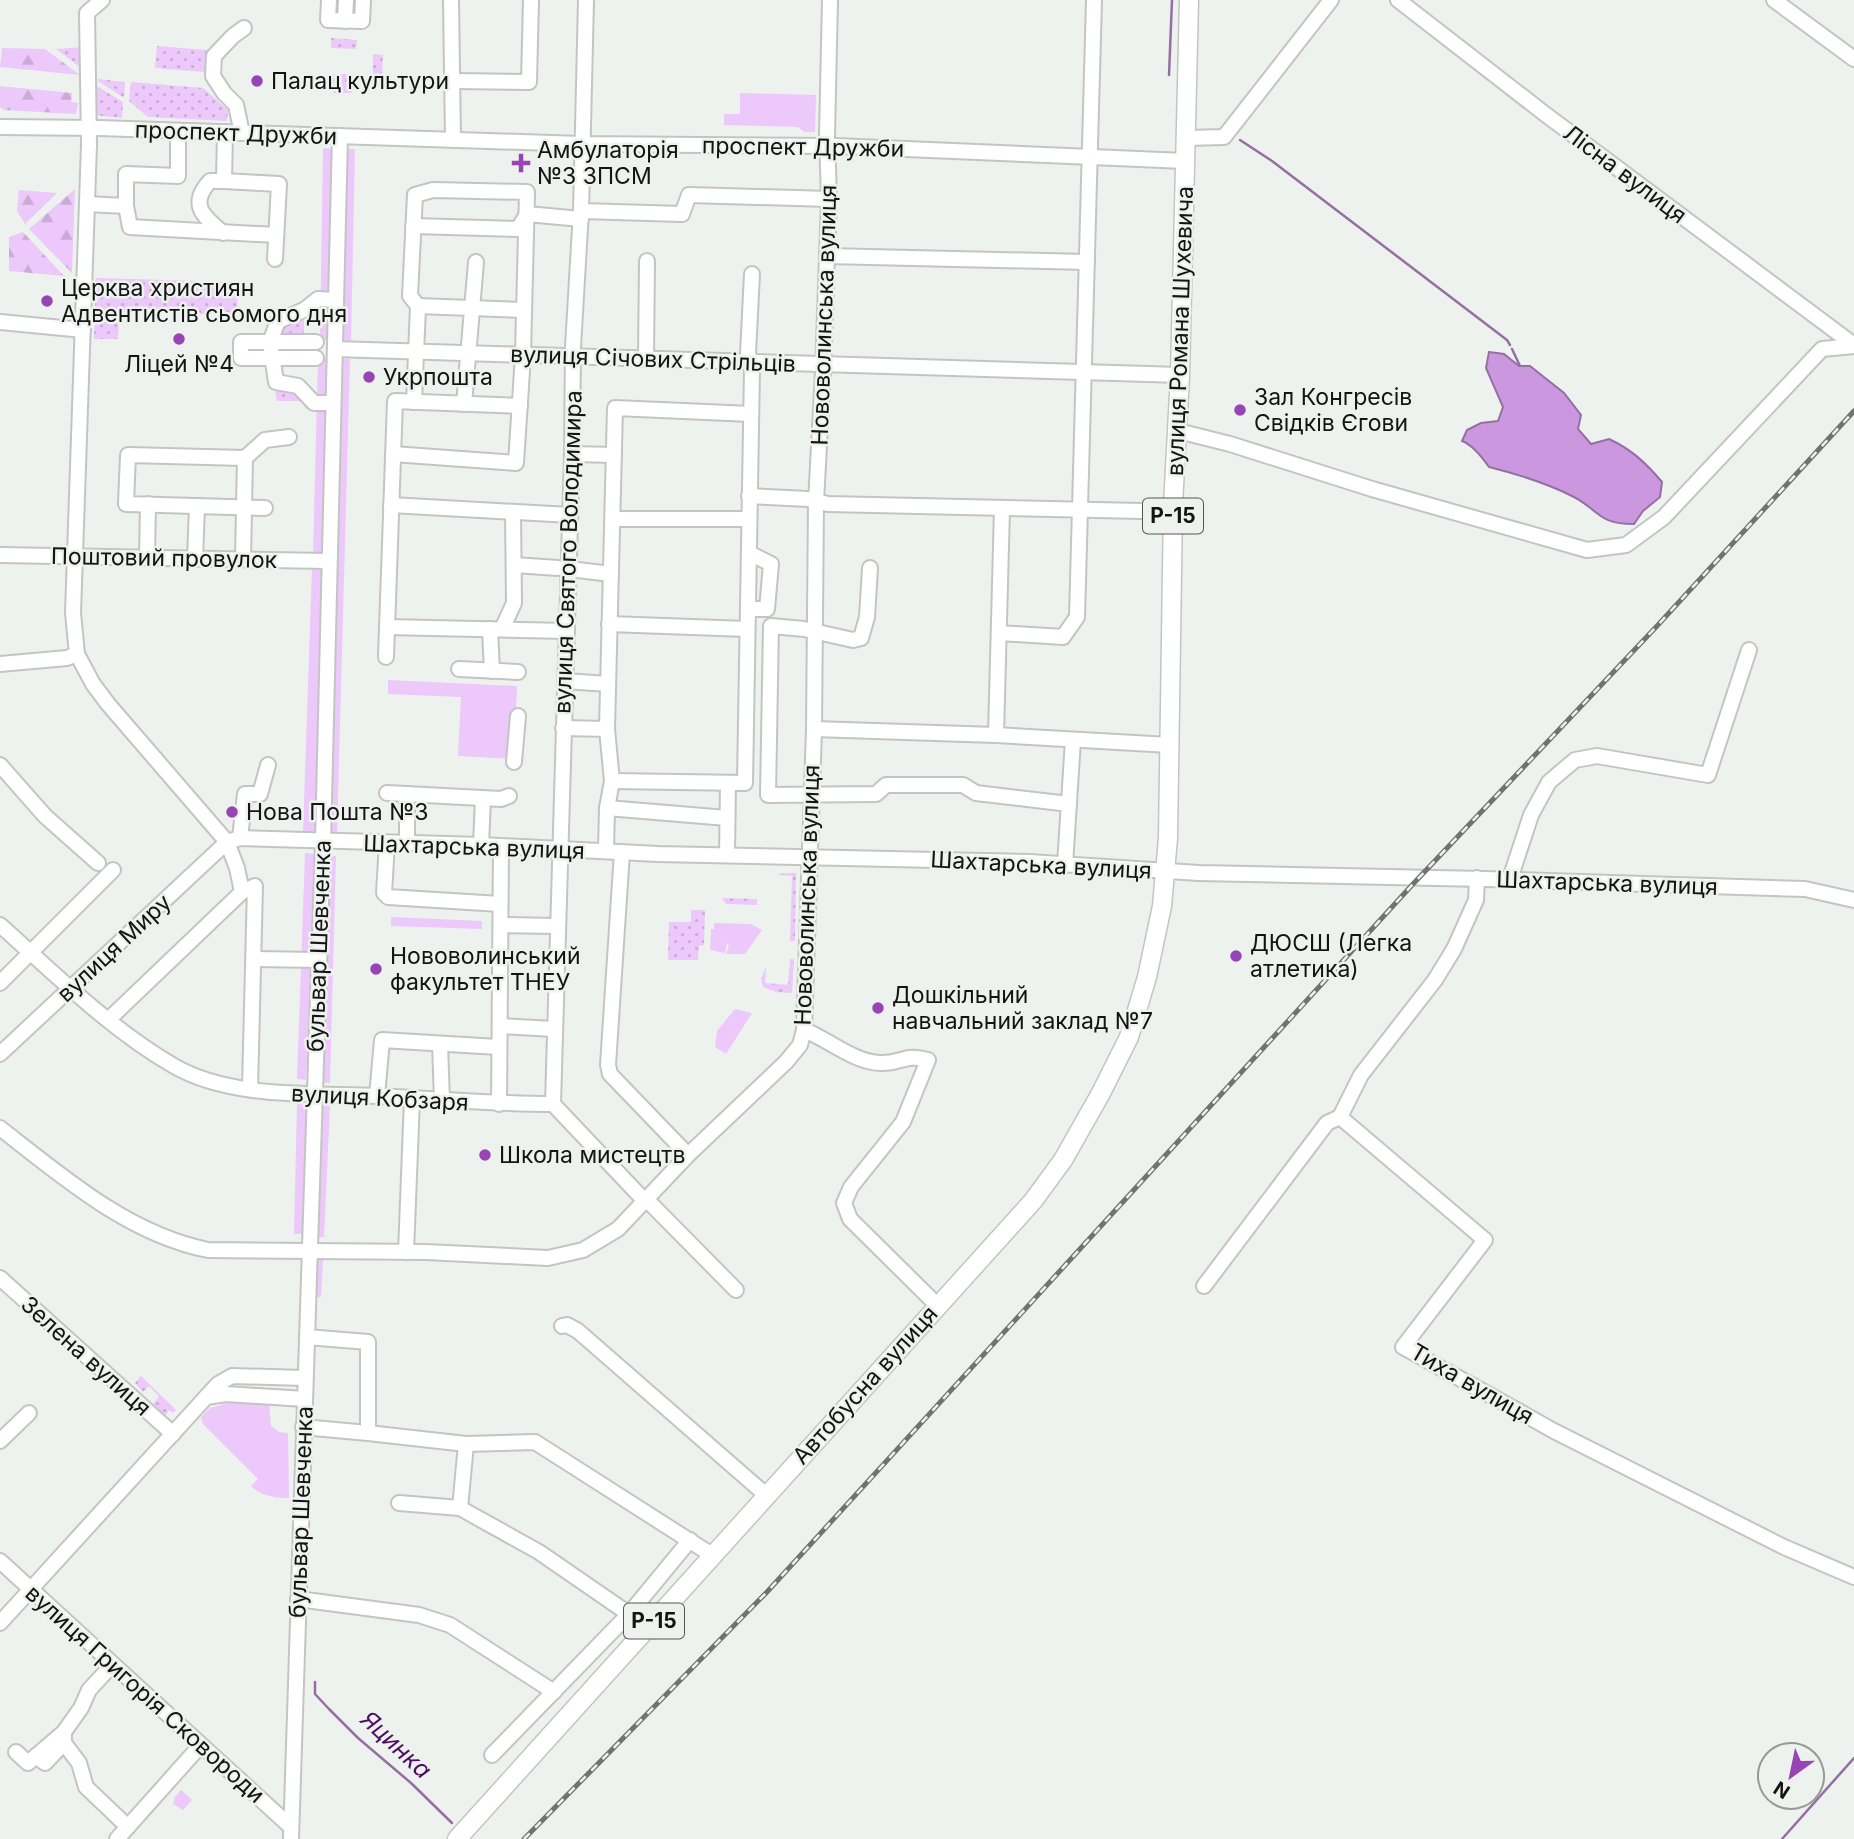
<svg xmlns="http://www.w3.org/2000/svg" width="1854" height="1839" font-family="Inter,sans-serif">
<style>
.grass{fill:url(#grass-dots)}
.forest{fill:url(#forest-firs)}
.green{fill:#ecc8fb}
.water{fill:#cb98e0;stroke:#9470a2;stroke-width:2}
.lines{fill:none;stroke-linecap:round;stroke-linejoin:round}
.stream{stroke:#9470a2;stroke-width:2.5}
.minor-casing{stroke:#c2c6c2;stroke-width:18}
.major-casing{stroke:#c2c6c2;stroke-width:21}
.minor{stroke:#fff;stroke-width:14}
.major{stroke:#fff;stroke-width:18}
.rail-casing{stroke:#717371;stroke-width:5}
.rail{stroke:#eef2ee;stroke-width:2.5;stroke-dasharray:8;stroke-linecap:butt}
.poi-dot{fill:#9745b5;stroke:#eef2ee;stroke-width:2.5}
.labels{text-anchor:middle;stroke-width:5;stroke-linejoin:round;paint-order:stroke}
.shield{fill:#eef2ee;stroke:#555755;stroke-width:2}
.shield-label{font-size:21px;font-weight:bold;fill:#131413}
.poi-label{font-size:23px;fill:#131413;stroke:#eef2ee;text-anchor:start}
.street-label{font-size:23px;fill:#131413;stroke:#eef2ee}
.water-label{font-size:24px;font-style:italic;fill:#4f0d64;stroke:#eef2ee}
</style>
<defs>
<pattern id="grass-dots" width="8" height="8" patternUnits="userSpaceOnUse" patternTransform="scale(1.75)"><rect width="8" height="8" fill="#ecc8fb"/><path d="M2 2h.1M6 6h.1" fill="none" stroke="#caabd6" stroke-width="1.8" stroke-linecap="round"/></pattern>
<pattern id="forest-firs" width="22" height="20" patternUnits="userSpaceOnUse" patternTransform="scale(1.75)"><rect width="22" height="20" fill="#ecc8fb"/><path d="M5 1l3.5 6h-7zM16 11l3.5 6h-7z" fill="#caabd6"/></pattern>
</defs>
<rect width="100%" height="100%" fill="#eef2ee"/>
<g class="grass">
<polygon points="331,38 357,40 356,49 331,48"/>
<polygon points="157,46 207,50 205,72 155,68"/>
<polygon points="85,47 85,71 56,49"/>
<polygon points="373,54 383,55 382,75 373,74"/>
<rect x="333" y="74" width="19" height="19"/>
<polygon points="98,79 125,82 124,98 98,81"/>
<polygon points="131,82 203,88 228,110 227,121 148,117 129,101"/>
<polygon points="95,85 123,102 122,118 93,115"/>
<polygon points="96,278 238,282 237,315 119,312 118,339 94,339"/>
<polygon points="304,315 304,339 284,339 277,330 281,324"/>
<polygon points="275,390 295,391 303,401 277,401"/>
<polygon points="781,873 796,873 795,941 790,941 792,876 778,875"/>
<polygon points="722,898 757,899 757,905 726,904"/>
<polygon points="691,910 705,910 704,945 699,946 698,960 668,960 669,922 691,922"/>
<polygon points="790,959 794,959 792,993 776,992 763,987 761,978 766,967 765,983 788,985"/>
<polygon points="141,1376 176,1410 173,1413 169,1410 164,1418 151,1407 159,1396 149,1386 143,1392 135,1383"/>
</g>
<g class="forest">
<polygon points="2,48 45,49 80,75 0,67"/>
<polygon points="0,86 72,93 71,102 78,103 76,114 4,110 0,107"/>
<polygon points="75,189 72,273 29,229"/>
<polygon points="19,190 57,193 25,224 17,211"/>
<polygon points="23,232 64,276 9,271 9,237"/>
</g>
<g class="green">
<polygon points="740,93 816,95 815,132 804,132 798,127 724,125 724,114 740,114"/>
<polygon points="323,148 337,149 333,340 320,340"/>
<polygon points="342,149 355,149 351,341 338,340"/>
<polygon points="318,358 330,358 325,557 313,556"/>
<polygon points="336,358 350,359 337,834 325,835"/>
<polygon points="312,567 322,567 320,834 303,833"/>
<polygon points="388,680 517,686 514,759 458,756 461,697 388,694"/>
<polygon points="305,853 316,854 306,1080 297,1079"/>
<polygon points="325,856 336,856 330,1083 318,1082"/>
<polygon points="391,917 482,921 482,929 391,926"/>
<polygon points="714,923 751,924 762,930 745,954 726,954 729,946 727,943 725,953 710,950 711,929 714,929"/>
<polygon points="735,1009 752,1013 726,1054 715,1047 717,1031"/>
<polygon points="297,1104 307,1105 303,1234 294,1234"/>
<polygon points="319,1105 330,1106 324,1237 311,1237"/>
<polygon points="313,1259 323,1260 321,1297 312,1298"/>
<path d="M231,1402l38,2 2,22 8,6 9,1 1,65c-14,0 -28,-2 -38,-12l7,-7 -55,-55 -2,-7 9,-9z"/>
<polygon points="181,1790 192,1800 183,1810 173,1804 175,1797"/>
</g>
<path class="water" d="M1489,352l15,2 15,12h11l34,27 17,22 -3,14 13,15 18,-5c22,10 37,24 53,43l-2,15 -17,14 -9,13c-37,0 -34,-14 -62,-28 -26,-13 -55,-22 -83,-29 -7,-10 -16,-22 -27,-26l5,-11 14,-7 17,-2 5,-14 -17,-39z"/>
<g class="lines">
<g class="stream">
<polyline points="1169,75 1172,0"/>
<polyline points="1240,140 1272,161 1507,340 1510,345"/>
<polyline points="1512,349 1520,366"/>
<polyline points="315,1682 315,1694 329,1709 358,1738 411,1783 452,1823"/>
<polyline points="1782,1839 1854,1758"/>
</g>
<g class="minor-casing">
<g id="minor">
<polyline points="102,0 87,13 89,144 73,613 77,654 93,684 108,704 227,842 237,868 242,892"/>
<polyline points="329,0 328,20 362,21 363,0"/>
<polyline points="451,0 453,140"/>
<polyline points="1398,0 1545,114 1854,345"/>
<polyline points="1774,0 1854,59"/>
<polyline points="345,21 346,0"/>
<polyline points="454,81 529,82 531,0"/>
<polyline points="0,127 99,128 581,144 835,146 1185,161"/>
<polyline points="242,133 236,105 224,93 213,76 214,56 233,36 244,28"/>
<polyline points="1186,138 1224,137 1331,0"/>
<polyline points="224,181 279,184 275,259"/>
<polyline points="87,204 126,206 126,174 178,176 178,131"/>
<polyline points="126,206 130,227 276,235"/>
<polyline points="581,211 682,214 689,195 829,199"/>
<polyline points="413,226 518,229 527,214 581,219"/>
<path d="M223,233c-19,-16 -35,-28 -13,-52h14l1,-49"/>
<polyline points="827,256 1087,262"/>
<polyline points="418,306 524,310"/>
<polyline points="0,322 83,330"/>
<polyline points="335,349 1180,375"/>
<polyline points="316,358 241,358 241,342 316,342"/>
<polyline points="646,359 647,261"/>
<polyline points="333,403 314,403 298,386 276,382 270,342 278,321 304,310 318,299 335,300"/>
<polyline points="464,404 476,262"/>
<polyline points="1178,431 1230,444 1372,489 1587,550 1626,545 1664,517 1822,349 1854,346"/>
<polyline points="393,454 516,463 523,355 527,192 433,190 415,195 410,296 418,306 414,402"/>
<polyline points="572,454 614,455"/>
<polyline points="749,496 808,499 828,504 1141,511 1173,505"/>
<polyline points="391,505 570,515"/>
<polyline points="265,508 126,504 128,455 245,458 265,440 289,437"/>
<polyline points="613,519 749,519"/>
<polyline points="0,555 328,561"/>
<polyline points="147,557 148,504"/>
<polyline points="195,559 197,506"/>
<polyline points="243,559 245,458"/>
<polyline points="514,565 558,568"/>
<polyline points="870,568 867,617 861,638 853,640 804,629 771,626 768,795 876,794 886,785 963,785 976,793 1069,804"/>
<polyline points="569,569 611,574"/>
<polyline points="748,609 767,609 771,564 749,553"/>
<polyline points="609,624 747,629"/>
<polyline points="387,627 567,631"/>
<polyline points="490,629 492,671"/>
<polyline points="502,629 514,603 513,512"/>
<polyline points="999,633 1063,637 1077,617 1094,0"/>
<polyline points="386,657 395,401 520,406"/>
<polyline points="0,664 67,658 77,654"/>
<polyline points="459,669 518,672"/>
<polyline points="565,681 608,684"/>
<polyline points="563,728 607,729"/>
<polyline points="814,729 996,735 1170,745"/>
<polyline points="996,735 1002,508"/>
<polyline points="514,762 518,716"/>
<polyline points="0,765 45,816 98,863"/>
<polyline points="612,781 745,783 752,369 748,353 752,274"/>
<polyline points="387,793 501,799 509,796"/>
<polyline points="407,794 407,843"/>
<polyline points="607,808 727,818"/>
<polyline points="240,838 245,794 260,794 268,765"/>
<polyline points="387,843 384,893 388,897 500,904"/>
<polyline points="481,845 483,798"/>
<polyline points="606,851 607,808 612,781 607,729 615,408 751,414"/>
<polyline points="622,852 608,1065 610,1074 688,1155"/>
<polyline points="727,855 728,783"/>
<polyline points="1065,865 1073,740"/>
<polyline points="1477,878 1476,900 1454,949 1435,980 1361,1075 1340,1117 1485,1240 1403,1347 1554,1431 1784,1547 1854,1577"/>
<polyline points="1510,879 1531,815 1549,782 1575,760 1597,756 1708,775 1749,650"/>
<path d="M0,925c55,49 110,104 174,141 57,33 140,27 204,30 58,3 116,8 175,8l88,93 11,8 84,85"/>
<polyline points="501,925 557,926"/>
<polyline points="254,959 319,960"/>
<polyline points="0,983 113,870"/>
<polyline points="108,1020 242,892 255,886 250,1089"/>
<polyline points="500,1026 555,1029"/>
<path d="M804,1030c24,9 49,32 76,33 21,1 25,-10 48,-3l-25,62 -52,65 -7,16 6,16 87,86"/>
<polyline points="440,1044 442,1101"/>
<polyline points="0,1054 227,842 240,838 481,845 658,854 1029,862 1199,873 1484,879 1805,889 1854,900"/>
<polyline points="377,1096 382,1040 498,1047"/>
<polyline points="499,1104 501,847"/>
<polyline points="553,1104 572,454 573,347 581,211 586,0"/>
<path d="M0,1128c63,49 128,106 208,122l218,2 122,6 35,-8 35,-21 70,-74 98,-93 14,-17 4,-15 10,-301 2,-227 7,-131 6,-172 -2,-63 3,-136"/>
<polyline points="406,1252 412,1099"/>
<polyline points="0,1278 173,1434"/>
<polyline points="1204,1286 1327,1123 1340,1117"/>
<polyline points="562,1326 567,1325 578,1331 766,1495"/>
<polyline points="307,1337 368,1342 368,1433 466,1444 535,1442 712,1555"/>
<polyline points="206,1397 226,1394 305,1399"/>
<polyline points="303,1427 368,1433"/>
<polyline points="0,1441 29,1413"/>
<polyline points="399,1503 460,1508 539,1552 629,1614"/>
<polyline points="460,1508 466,1444"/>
<polyline points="0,1561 291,1827"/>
<polyline points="298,1599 419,1615 450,1625 554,1692"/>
<polyline points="0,1623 218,1384 232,1376 305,1378"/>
<polyline points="64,1732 64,1743 79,1763 86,1787 128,1827"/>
<polyline points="16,1752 28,1763 64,1732 81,1708 89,1690 112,1665"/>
<polyline points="492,1755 629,1614 690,1540"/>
<polyline points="36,1756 45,1763 64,1743 64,1737"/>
<polyline points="117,1839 200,1746"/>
<polyline points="291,1839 323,842 340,136"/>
</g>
</g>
<g class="major-casing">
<polyline id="major" points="457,1839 1033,1201 1063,1160 1101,1093 1129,1037 1147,977 1162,906 1168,838 1173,505 1180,375 1189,0"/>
</g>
<use href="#minor" class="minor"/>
<use href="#major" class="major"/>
<g class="rail-casing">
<polyline id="rail" points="524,1839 767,1592 1413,884 1657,626 1854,411"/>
</g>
<use href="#rail" class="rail"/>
</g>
<g class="poi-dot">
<circle cx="257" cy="81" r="7"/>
<path d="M517.5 152.5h7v7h7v7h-7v7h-7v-7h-7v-7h7z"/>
<circle cx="47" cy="301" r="7"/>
<circle cx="179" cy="339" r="7"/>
<circle cx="369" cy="377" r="7"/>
<circle cx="1240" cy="410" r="7"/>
<circle cx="232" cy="812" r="7"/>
<circle cx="1236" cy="956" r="7"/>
<circle cx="376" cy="969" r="7"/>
<circle cx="878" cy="1008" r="7"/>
<circle cx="485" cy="1155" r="7"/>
</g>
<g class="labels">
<g class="shield">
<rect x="1143" y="498.5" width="60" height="35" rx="5"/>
<rect x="624" y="1603.5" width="60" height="35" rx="5"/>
</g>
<g class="shield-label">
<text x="1173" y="523">Р-15</text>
<text x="654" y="1628">Р-15</text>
</g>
<g class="poi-label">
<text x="271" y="89">Палац культури</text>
<text x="537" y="158">Амбулаторія<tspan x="537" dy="26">№3 ЗПСМ</tspan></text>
<text x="61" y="296">Церква християн<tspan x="61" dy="26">Адвентистів сьомого дня</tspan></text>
<text x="179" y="372" text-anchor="middle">Ліцей №4</text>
<text x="383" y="385">Укрпошта</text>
<text x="1254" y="405">Зал Конгресів<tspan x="1254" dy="26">Свідків Єгови</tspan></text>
<text x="246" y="820">Нова Пошта №3</text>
<text x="1250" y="951">ДЮСШ (Легка<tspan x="1250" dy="26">атлетика)</tspan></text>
<text x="390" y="964">Нововолинський<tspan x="390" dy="26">факультет ТНЕУ</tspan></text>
<text x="892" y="1003">Дошкільний<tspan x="892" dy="26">навчальний заклад №7</tspan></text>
<text x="499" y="1163">Школа мистецтв</text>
</g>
<g class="street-label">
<text transform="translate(236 133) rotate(2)" y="8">проспект Дружби</text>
<text transform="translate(803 147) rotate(1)" y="8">проспект Дружби</text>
<text transform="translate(1625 174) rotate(37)" y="8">Лісна вулиця</text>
<text transform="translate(824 315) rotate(-88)" y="8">Нововолинська вулиця</text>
<text transform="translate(1180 331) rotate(-88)" y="8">вулиця Романа Шухевича</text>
<text transform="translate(653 359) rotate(2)" y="8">вулиця Січових Стрільців</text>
<text transform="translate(568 552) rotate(-88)" y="8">вулиця Святого Володимира</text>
<text transform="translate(164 558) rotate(1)" y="8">Поштовий провулок</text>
<text transform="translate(474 847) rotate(2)" y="8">Шахтарська вулиця</text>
<text transform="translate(1041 865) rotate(3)" y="8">Шахтарська вулиця</text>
<text transform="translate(1607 883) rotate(2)" y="8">Шахтарська вулиця</text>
<text transform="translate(807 895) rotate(-88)" y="8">Нововолинська вулиця</text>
<text transform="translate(319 946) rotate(-88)" y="8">бульвар Шевченка</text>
<text transform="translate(114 948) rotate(-43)" y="8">вулиця Миру</text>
<text transform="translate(380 1098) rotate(3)" y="8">вулиця Кобзаря</text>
<text transform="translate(86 1356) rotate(42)" y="8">Зелена вулиця</text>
<text transform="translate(1472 1384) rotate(30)" y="8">Тиха вулиця</text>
<text transform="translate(865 1385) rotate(-48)" y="8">Автобусна вулиця</text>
<text transform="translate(301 1512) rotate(-88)" y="8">бульвар Шевченка</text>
<text transform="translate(145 1694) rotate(42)" y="8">вулиця Григорія Сковороди</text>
</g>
<g class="water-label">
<text transform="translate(396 1745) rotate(43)" y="8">Яцинка</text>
</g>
</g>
<g transform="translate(1791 1776) rotate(213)"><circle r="33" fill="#eef2ee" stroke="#969996" stroke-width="2"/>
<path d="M0-5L12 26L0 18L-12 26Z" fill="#9745b5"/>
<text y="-10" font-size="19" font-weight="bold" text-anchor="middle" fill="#131413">N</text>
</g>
</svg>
